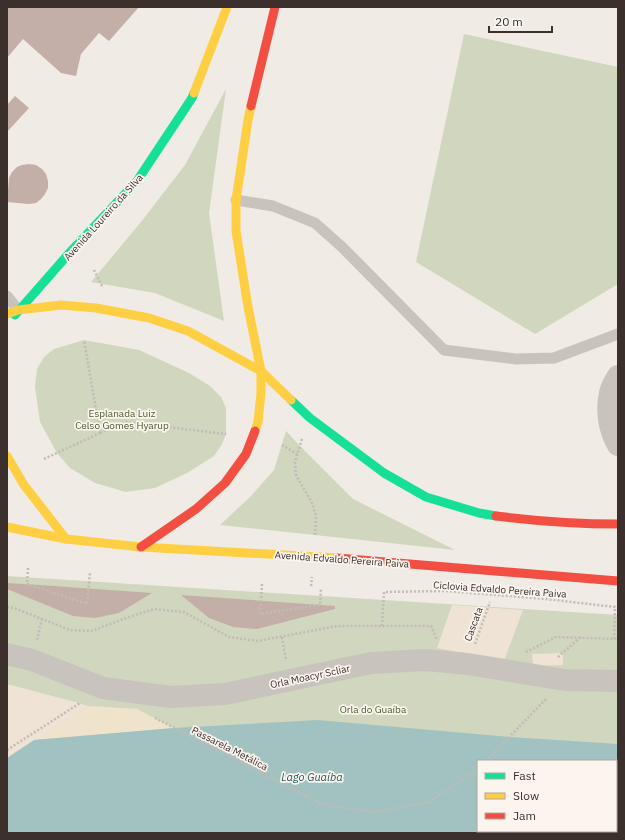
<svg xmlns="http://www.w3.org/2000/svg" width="625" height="840" font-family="'IBM Plex Sans',sans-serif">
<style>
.green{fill:#d1d6bf}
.sand{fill:#efe3cc}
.plaza{fill:#eee3d5}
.water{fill:#a1c2c1;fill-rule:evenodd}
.building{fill:#c3afa7}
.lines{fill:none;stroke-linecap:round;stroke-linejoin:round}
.path{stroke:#c2bbb6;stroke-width:2.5;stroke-dasharray:2 2;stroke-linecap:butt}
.lane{stroke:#c9c3be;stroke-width:11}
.street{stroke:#c9c3be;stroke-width:22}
.fast{stroke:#16e098;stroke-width:9}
.slow{stroke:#ffcf43;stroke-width:9}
.jam{stroke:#f24e42;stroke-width:9}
.labels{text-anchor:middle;stroke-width:3.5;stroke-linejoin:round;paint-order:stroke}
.street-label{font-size:10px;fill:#3b302b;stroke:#fbf5ee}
.park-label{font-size:10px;fill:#4a5a2e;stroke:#fbf5ee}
.water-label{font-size:11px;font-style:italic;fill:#1f5a5e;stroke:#fbf5ee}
</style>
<rect width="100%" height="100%" fill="#f0ebe5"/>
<g class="green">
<polygon points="464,34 618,67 618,284 535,334 416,262"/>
<polygon points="226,89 209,213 224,321 155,293 91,282 141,222 185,165"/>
<polygon points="84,340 139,350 189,373 210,386 221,397 226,408 226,434 222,444 214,456 187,473 155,488 126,492 95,483 70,468 57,453 40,422 35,387 37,369 44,357 54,349"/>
<polygon points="286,431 300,446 353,499 455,550 220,525 251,496 274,470"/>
<polygon points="7,576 618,615 618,778 616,761 7,764"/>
</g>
<polygon class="sand" points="88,706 137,709 174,728 34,740"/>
<g class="plaza">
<polygon points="452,605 523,610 504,661 437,648"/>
<polygon points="563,653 563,665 533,666 532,654"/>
<polygon points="7,684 79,703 88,706 7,758"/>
</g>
<path class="water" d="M318,720l192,17 108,7v89h-611v-75l27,-18 140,-12zM478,761h138v70h-138z"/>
<g class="building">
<polygon points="7,7 139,7 109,41 99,33 81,54 76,76 61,73 23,39 7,58"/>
<polygon points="15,96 29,108 7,132 7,105"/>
<polygon points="29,164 36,165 42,169 46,174 48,181 48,188 45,194 41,199 36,203 29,204 7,202 9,178 12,172 17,167 22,165"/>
<polygon points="7,583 54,586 152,593 119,613 95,618 73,616 7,589"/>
<polygon points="181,595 335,606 335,609 257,629 233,627 209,618"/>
</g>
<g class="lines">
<g class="path">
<polyline points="94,270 103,288"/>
<polyline points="100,433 125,422 226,434"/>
<polyline points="302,439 295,462 296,475 312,503 316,516 315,536"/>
<polyline points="282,445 297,454"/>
<polyline points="44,459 100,433 84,340"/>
<polyline points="28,568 27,584 87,604 90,572"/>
<polyline points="262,584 260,614 320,605 321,588"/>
<polyline points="311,586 312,577"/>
<polyline points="7,607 14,608 70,630 92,631 123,619 154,609 184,612 229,637 258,641 337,626 431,626 437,640"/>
<polyline points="382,626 384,592 446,591 546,599 615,607 614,639"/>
<polyline points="282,637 286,660"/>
<polyline points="37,640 42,619"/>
<polyline points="475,644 490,602"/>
<polyline points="526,652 556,637 618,639"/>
<polyline points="558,657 581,637"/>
<polyline points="155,718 324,805 375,812 429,802 478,769"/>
<polyline points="7,750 80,703"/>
<polyline points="486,761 546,699"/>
</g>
<g class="lane">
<polyline points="236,200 273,206 315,223 342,247 444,350 516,359 554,358 618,334"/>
<polyline points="7,296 18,310"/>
</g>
<g class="street">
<path d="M618,376c-3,5 -7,11 -8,17 -4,18 -1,37 8,52"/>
<polyline points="7,654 32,660 103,688 171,697 225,694 371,663 425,660 468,664 565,680 618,681"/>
</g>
<g class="fast">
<polyline points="15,315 72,250 137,181 192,98 194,93"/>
<polyline points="291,400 310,418 384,473 426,497 479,513 496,516"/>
</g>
<g class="slow">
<polyline points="194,93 227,7"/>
<polyline points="251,106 248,120 236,200 236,231 248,307 261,371 261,393 258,422 255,431"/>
<polyline points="7,314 18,310 61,305 96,308 149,318 188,331 261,371 291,400"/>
<polyline points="7,456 24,485 66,539"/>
<polyline points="7,527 66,539 141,547 337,558"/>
</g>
<g class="jam">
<polyline points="251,106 275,7"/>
<path d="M496,516c41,5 81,8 122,8"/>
<polyline points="141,547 196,509 225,483 246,454 255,431"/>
<polyline points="337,558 618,581"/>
</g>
</g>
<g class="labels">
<g class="street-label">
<text transform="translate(103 217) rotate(-48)" y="4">Avenida Loureiro da Silva</text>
<text transform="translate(342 559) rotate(4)" y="4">Avenida Edvaldo Pereira Paiva</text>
<text transform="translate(500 589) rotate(4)" y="4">Ciclovia Edvaldo Pereira Paiva</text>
<text transform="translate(473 624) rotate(-70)" y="4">Cascata</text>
<text transform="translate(310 676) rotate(-12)" y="4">Orla Moacyr Scliar</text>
<text transform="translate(230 748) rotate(27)" y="4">Passarela Metálica</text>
</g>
<g class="park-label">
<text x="122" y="417">Esplanada Luiz<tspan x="122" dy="12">Celso Gomes Hyarup</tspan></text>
<text x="373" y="713">Orla do Guaíba</text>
</g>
<g class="water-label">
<text x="312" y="781">Lago Guaíba</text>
</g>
</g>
<rect width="625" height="840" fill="none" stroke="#3b302b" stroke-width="16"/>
<rect x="477" y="760" width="140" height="72" fill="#fbf5ee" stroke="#aea6a0"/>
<rect x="485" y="773" width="20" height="6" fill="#16e098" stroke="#aea6a0"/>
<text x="513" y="780" font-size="12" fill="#3b302b">Fast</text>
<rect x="485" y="793" width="20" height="6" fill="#ffcf43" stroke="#aea6a0"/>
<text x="513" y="800" font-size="12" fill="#3b302b">Slow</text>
<rect x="485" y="813" width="20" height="6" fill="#f24e42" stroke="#aea6a0"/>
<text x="513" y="820" font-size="12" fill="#3b302b">Jam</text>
<path d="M489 26v6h63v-6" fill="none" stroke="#3b302b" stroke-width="2"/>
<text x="495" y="26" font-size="12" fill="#3b302b" stroke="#fbf5ee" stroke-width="3" paint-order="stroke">20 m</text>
</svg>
